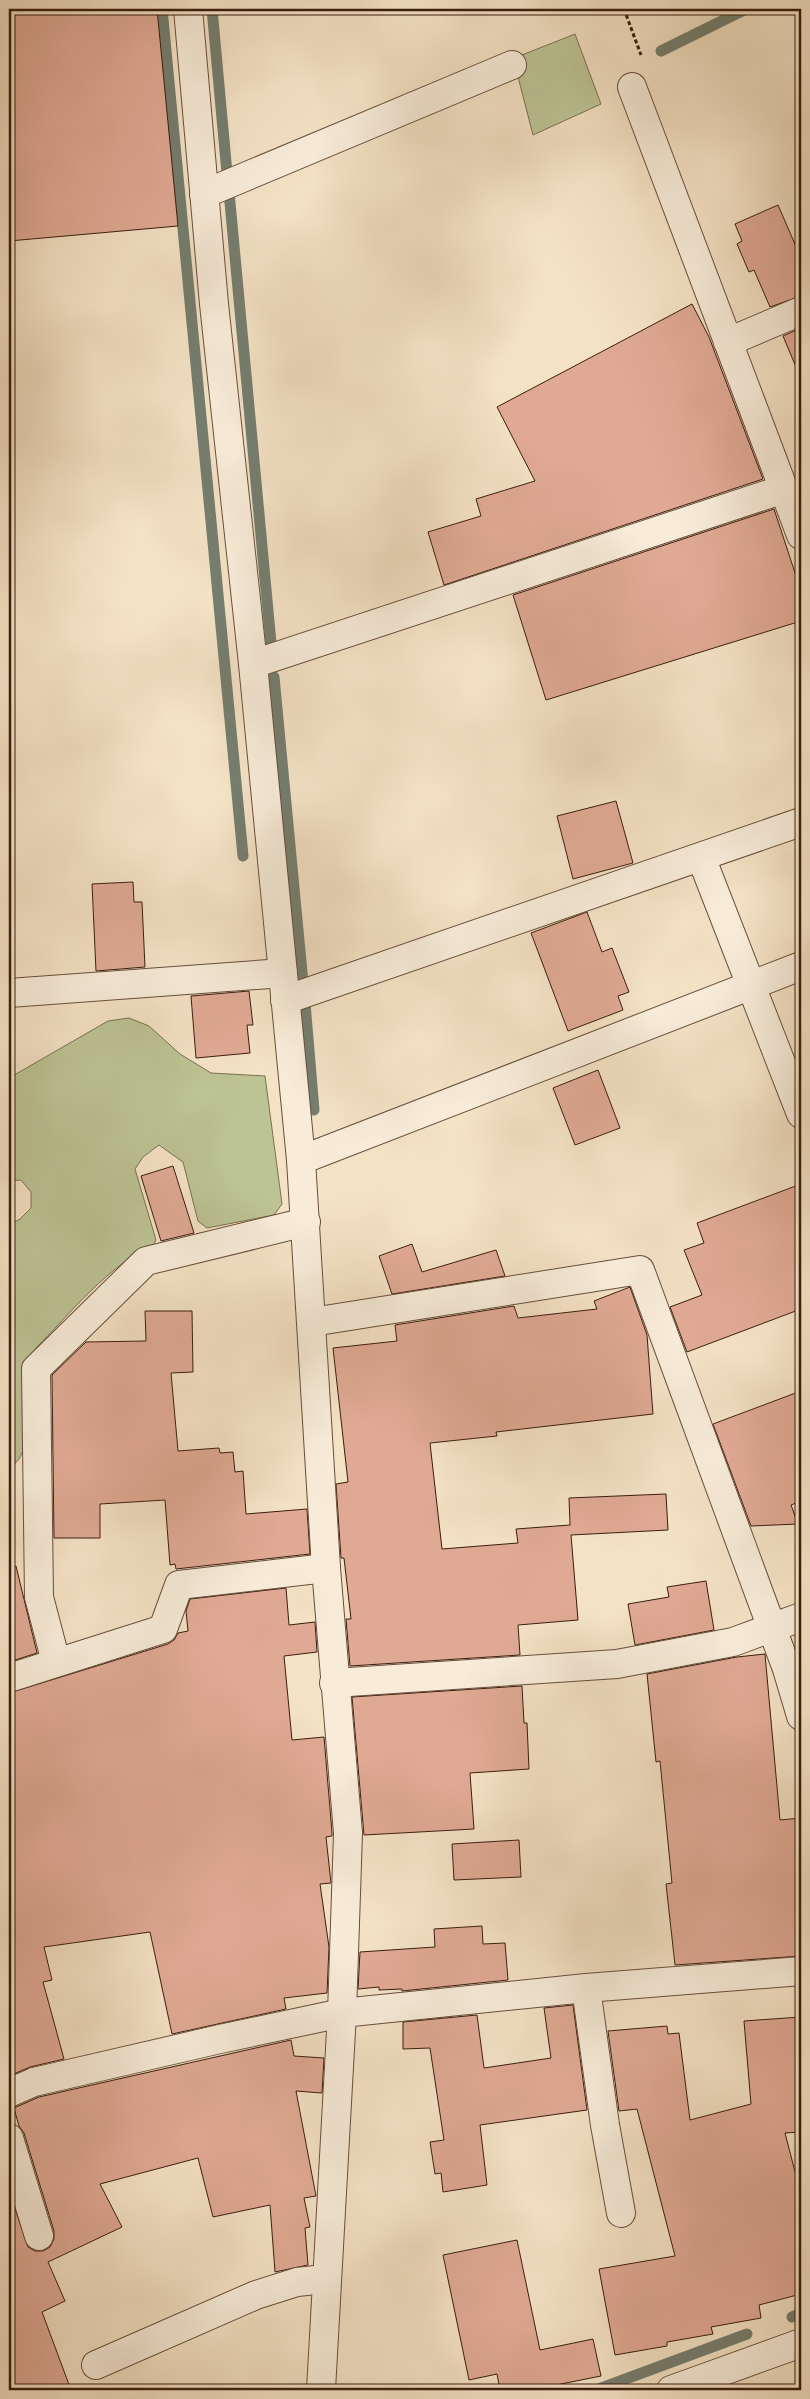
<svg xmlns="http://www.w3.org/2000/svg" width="810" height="2399" font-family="'Libre Bodoni',serif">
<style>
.green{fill:#bcc394;stroke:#7b7051}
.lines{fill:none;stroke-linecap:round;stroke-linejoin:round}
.stream{stroke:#757e6f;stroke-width:11}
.building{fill:#e0a994;stroke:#3a1d0e}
.minor-casing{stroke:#684e3c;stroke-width:30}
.path{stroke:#3a1d0e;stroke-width:3;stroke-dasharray:4 2.5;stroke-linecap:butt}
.minor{stroke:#f8ecd9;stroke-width:28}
</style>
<rect width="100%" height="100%" fill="#f4e2c5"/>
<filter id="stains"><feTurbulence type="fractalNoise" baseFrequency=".004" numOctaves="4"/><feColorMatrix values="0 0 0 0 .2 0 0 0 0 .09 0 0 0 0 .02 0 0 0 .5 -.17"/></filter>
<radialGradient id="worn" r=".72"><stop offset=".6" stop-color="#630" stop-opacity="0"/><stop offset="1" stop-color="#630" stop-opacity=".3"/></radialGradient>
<g class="green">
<polygon points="575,34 601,104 533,135 517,73 522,55"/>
<path d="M129,1018l20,8 31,28 31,19 54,3 17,128 -8,11 -67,13 -9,-7 -15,-59 -24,-17 -16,12 -8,12 21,71 -3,6c-42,16 -85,70 -117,102l-10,16 -2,85 -5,10 -10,11v-245l11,-6 11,-11v-16l-10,-12 -12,1v-103l99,-57z"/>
</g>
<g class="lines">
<g class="stream">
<polyline points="162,9 243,856"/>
<polyline points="212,9 227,173"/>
<polyline points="661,51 746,9"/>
<polyline points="229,192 271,643"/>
<polyline points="274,677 303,983"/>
<polyline points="305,1003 314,1110"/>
<polyline points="792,2317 801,2313"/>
<polyline points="596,2390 747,2334"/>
</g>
</g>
<g class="building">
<polygon points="9,9 157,9 178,226 9,241"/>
<polygon points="778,205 801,258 801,296 770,307 754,270 749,272 737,244 742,241 735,224"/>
<polygon points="692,304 709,337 763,479 444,585 428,532 481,516 476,499 535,481 497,407"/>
<polygon points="801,328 801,379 783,336"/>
<polygon points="774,509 801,591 801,621 546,700 513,595"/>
<polygon points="616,801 633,863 573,879 557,816"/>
<polygon points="133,882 134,902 142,902 145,967 96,971 92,884"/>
<polygon points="587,912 602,952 612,948 629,992 618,996 623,1010 568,1031 531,933"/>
<polygon points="249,991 253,1025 247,1025 250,1053 196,1058 191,996"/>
<polygon points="598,1070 620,1128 575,1145 553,1088"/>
<polygon points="173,1166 194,1233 161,1241 141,1176"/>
<polygon points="801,1184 801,1309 687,1352 670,1307 702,1295 684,1250 704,1243 697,1223"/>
<polygon points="412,1244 422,1272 496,1250 505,1276 392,1294 379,1256"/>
<polygon points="630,1287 647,1335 653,1414 496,1432 497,1436 430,1443 442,1549 518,1543 516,1529 570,1525 569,1498 666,1494 668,1530 571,1535 578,1620 518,1625 520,1655 350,1666 346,1619 351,1619 344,1558 341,1558 336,1484 348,1482 333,1348 397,1341 395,1325 514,1306 518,1318 597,1309 594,1301"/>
<polygon points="145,1311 192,1311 193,1372 171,1373 178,1451 219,1448 220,1453 233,1452 235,1472 243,1471 246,1514 307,1509 310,1554 176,1569 175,1564 170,1565 165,1500 100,1504 100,1538 54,1538 52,1375 86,1342 146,1341"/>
<polygon points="801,1391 801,1501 791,1505 798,1524 751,1526 713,1424"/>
<polygon points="16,1566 37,1653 9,1662 9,1567"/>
<polygon points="706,1581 714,1630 635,1645 628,1604 669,1597 667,1587"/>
<polygon points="286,1588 289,1625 315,1622 317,1652 284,1656 292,1740 324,1737 332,1833 332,1836 326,1837 331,1883 320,1884 329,1947 327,1993 284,1998 286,2009 172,2034 150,1932 44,1947 52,1980 43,1982 64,2059 30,2067 9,2076 9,1693 168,1644 174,1640 178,1633 188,1631 186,1611 190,1599"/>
<polygon points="765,1654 780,1820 801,1818 801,1956 675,1965 666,1884 672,1883 660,1761 656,1762 647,1674 737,1657"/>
<polygon points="522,1686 524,1723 527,1723 529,1769 470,1773 474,1829 364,1835 352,1697"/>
<polygon points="519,1840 521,1877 454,1880 452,1844"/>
<polygon points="482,1926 483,1944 505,1943 508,1980 402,1991 402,1989 379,1990 379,1987 358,1989 360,1952 435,1947 434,1929"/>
<polygon points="573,2005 587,2110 480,2125 487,2185 443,2192 441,2173 435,2174 430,2142 444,2140 430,2048 403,2049 403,2022 477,2015 484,2068 551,2058 544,2008"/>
<polygon points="801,2017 801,2132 785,2133 801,2195 801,2294 759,2305 761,2318 711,2327 713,2334 667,2342 667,2346 615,2355 599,2269 675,2256 637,2109 619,2111 608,2031 667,2026 668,2034 679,2033 690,2120 751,2104 744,2021"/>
<polygon points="291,2040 294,2056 324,2058 322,2093 296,2091 316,2196 304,2198 310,2227 305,2228 308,2265 275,2272 270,2205 213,2217 198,2158 100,2184 122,2227 48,2262 65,2301 42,2312 71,2390 9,2390 9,2191 28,2247 35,2251 43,2251 50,2247 54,2239 54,2231 24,2133 19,2126 14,2108 39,2097"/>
<polygon points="517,2240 540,2350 593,2339 601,2376 531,2390 500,2390 497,2374 469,2380 443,2255"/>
</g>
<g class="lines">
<g class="minor-casing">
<g id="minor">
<polyline points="188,9 214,304 253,664 301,1160 326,1568 348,1833 342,2013 321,2390"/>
<polyline points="632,87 801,535"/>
<polyline points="204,194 512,65"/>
<polyline points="728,342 801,311"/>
<polyline points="253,664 784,489"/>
<polyline points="701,857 801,1114"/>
<polyline points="9,993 283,973"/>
<polyline points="285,1000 801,822"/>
<polyline points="301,1160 801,966"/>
<polyline points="312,1322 640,1270 787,1669 801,1716"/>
<polyline points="56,1662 39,1597 36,1369 146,1261 306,1222"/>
<polyline points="9,1678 163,1629 179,1585 326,1568"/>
<polyline points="334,1683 617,1664 733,1642 801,1617"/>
<polyline points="586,1988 605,2125 621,2213"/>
<polyline points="9,2093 34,2082 220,2039 342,2013 586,1988 801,1971"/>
<polyline points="9,2138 39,2236"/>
<polyline points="96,2365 256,2295 297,2282 325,2279"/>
<polyline points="671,2390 801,2343"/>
</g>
</g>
<polyline class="path" points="624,9 641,55"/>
<use href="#minor" class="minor"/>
</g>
<rect width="810" height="2399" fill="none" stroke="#f4e2c5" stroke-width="30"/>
<rect x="10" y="10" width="790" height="2379" fill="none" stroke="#3a1d0e" stroke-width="2.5"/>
<rect x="15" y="15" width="780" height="2369" fill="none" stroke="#3a1d0e"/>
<rect width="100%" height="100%" filter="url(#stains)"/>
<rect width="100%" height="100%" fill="url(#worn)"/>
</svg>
